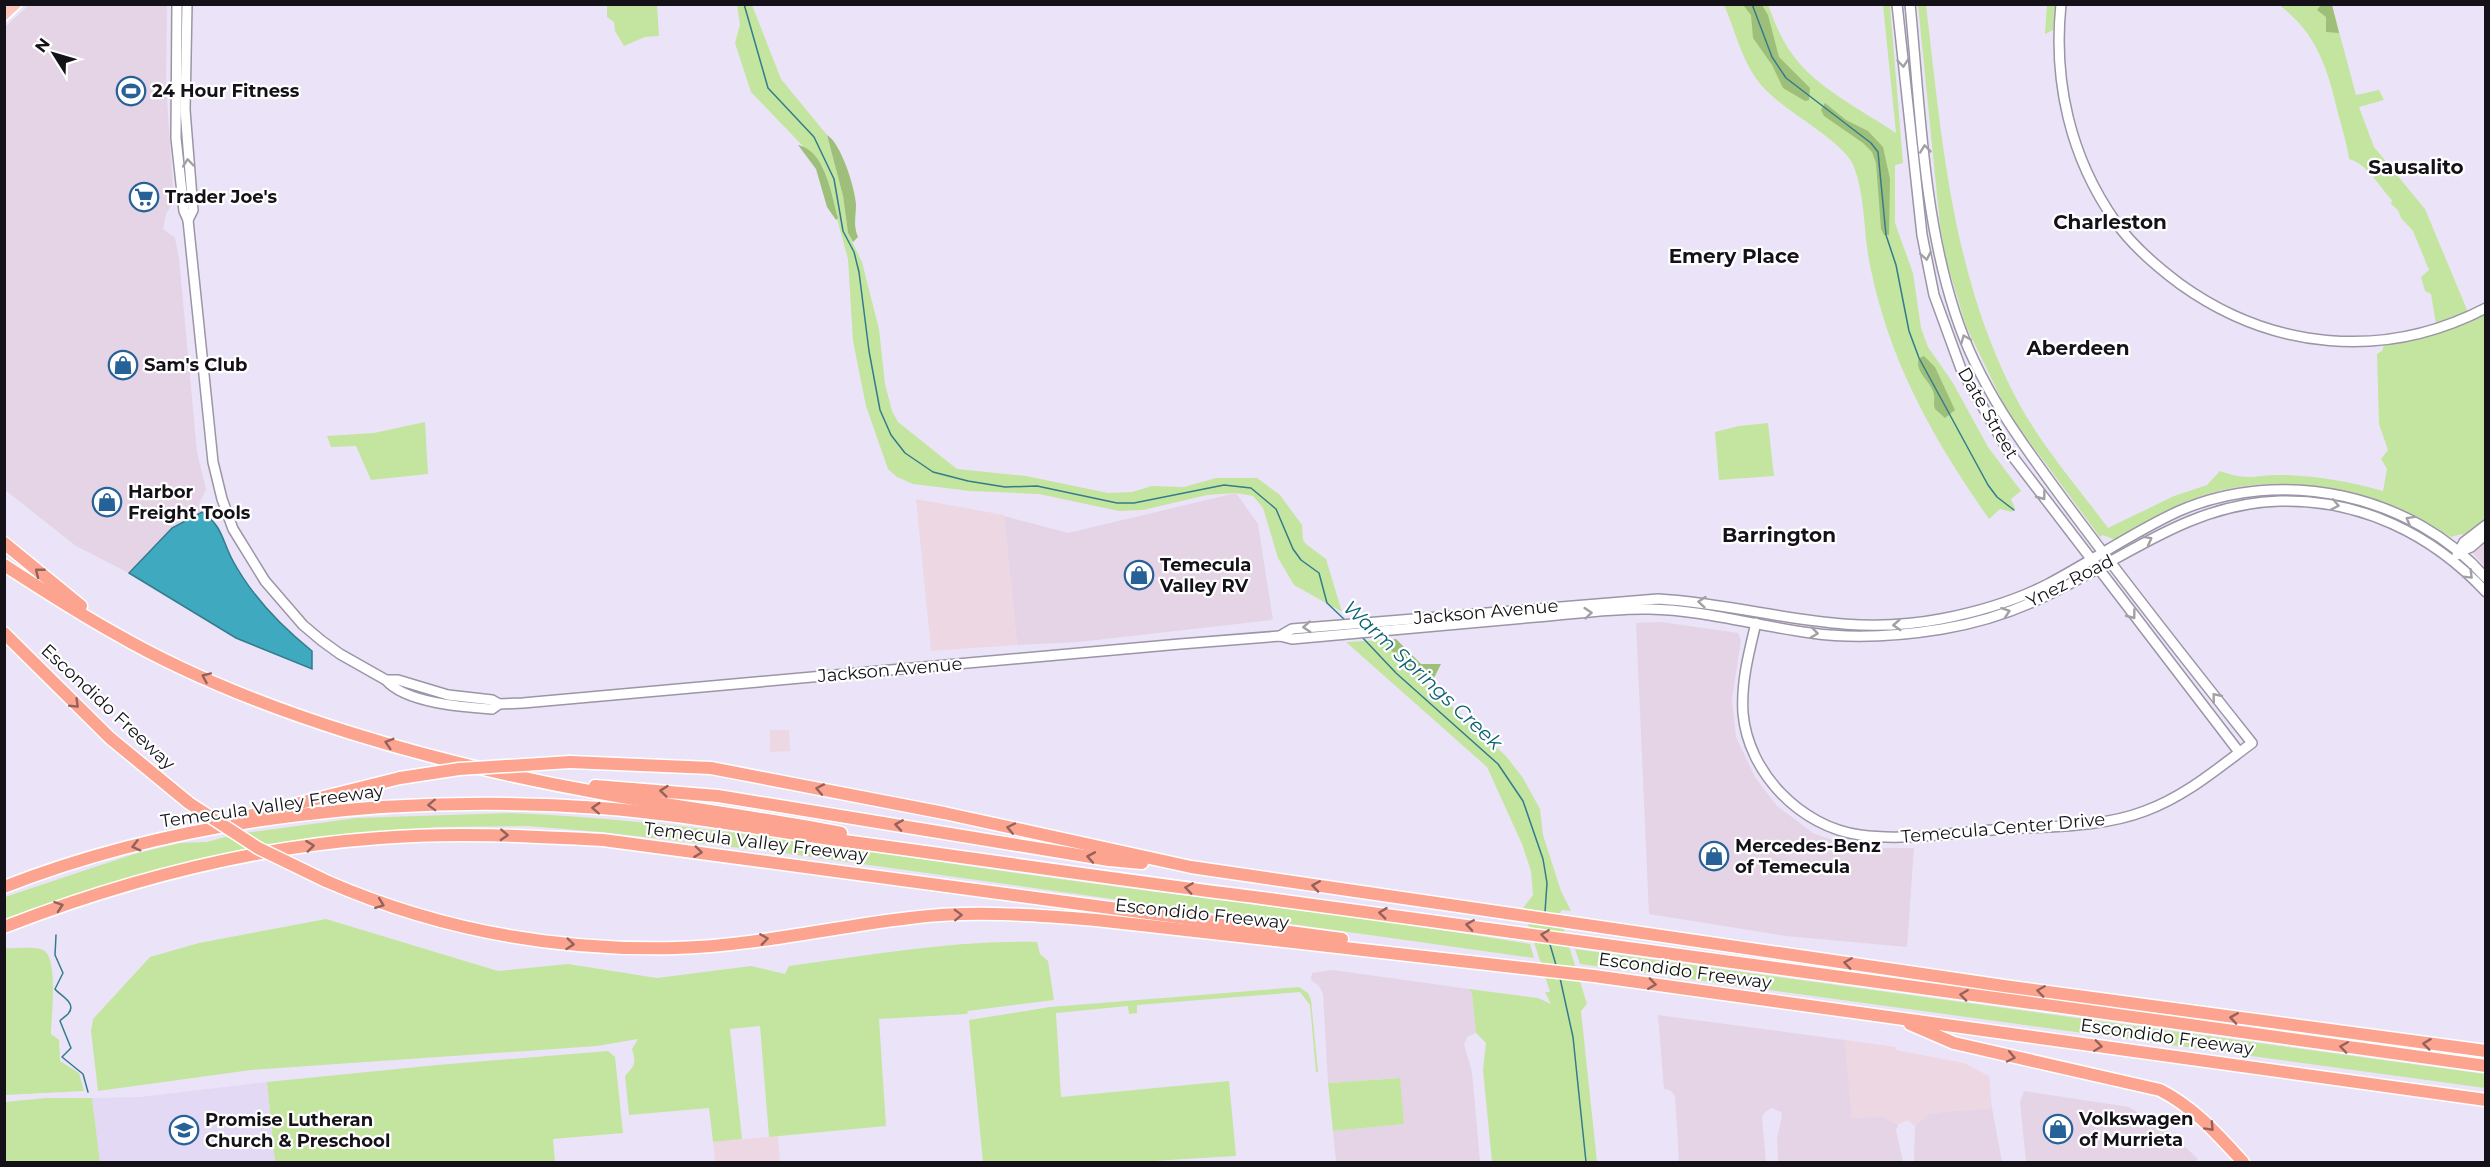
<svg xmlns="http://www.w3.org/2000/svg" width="2490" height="1167" font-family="Montserrat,sans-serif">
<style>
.commercial{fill:#e4d4e6}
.industrial{fill:#edd7e3}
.built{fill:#e3d9f4}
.green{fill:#c4e59f}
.forest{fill:#9ebf7a}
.water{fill:#3fa9bf;stroke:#327c8d;stroke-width:1.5}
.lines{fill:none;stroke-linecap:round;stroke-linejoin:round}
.stream{stroke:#327c8d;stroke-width:1.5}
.secondary-casing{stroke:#9b95a7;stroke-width:12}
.primary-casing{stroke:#fff;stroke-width:14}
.highway-casing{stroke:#fff;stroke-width:15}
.secondary{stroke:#fff;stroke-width:9}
.primary{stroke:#fec8bd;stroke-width:10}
.highway{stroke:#fda491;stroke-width:12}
.highway-bridge-casing{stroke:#fff;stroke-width:15;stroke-linecap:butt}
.highway-bridge{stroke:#fda491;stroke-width:12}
.oneway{stroke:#a1a0a3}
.oneway2{stroke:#94625b}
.labels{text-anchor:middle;stroke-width:4.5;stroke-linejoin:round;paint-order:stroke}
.poi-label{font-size:18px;font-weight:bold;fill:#141218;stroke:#fff;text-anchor:start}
.street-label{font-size:18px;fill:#141218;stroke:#fff}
.neighbourhood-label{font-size:20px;font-weight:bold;fill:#141218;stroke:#fff}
.water-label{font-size:20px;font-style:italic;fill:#0b6372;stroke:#fff}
</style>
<rect width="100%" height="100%" fill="#ebe4f8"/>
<g class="commercial">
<polygon points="29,5 167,5 166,85 174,201 166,214 163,229 175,238 179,258 197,452 206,489 199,504 202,512 172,528 129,573 76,546 5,490 5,27"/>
<polygon points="1236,493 1258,524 1273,620 1079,642 1017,645 1004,516 1068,533"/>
<polygon points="2485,537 2485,567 2473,553 2474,549"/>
<polygon points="1661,622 1738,633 1741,640 1732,699 1736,737 1755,777 1777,806 1813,833 1837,842 1864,848 1914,848 1907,947 1786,936 1649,914 1636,623"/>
<polygon points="1333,970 1469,989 1472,994 1476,1033 1468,1036 1464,1044 1472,1072 1480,1162 1336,1162 1333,1131 1404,1124 1399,1078 1328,1083 1323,994 1319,986 1311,980 1312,973"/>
<polygon points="1658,1015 1845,1040 1852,1118 1881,1116 1898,1125 1896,1130 1903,1162 1778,1162 1777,1138 1782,1117 1781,1112 1771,1108 1764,1113 1762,1118 1766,1162 1679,1162 1675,1096 1670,1090 1664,1089"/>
<polygon points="2024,1091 2129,1107 2167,1130 2198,1159 2194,1162 2026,1162 2020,1102"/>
<polygon points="1992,1108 2002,1162 1914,1162 1915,1126 1930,1113"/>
</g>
<g class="industrial">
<polygon points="916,499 1004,515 1017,645 931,651"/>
<polygon points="770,730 789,730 790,751 770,752"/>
<polygon points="1845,1040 1896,1047 1896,1050 1964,1063 1989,1076 1992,1108 1930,1113 1915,1126 1907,1120 1898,1125 1881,1116 1852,1119"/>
<polygon points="778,1136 780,1162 715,1162 713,1142"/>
</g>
<polygon class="built" points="267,1082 275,1162 100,1162 92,1098 140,1097"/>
<g class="green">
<polygon points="607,5 657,5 659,36 645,37 624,46 615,31 614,22 607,17"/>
<polygon points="737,5 752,5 781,79 827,135 843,196 848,233 862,262 879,329 885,384 892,411 898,422 957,469 1026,476 1108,493 1132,492 1152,486 1184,487 1216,478 1257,478 1280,495 1302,525 1303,540 1306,544 1326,559 1342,612 1294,585 1278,558 1263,508 1253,496 1236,493 1207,495 1143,510 1119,511 1039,494 970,491 913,484 897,477 888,469 866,406 853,341 848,259 823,167 751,92 735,43 740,25"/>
<path d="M1724,5h44c6,15 12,32 22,46 24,36 70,58 106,82l-13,-128h7l13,158 -8,2v58l18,50 8,55 7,19 25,36 35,64 33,44 -10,8 4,9 -3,4 -12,-3 -11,10c-55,-79 -98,-154 -118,-249 -8,-33 -5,-72 -17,-103 -9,-26 -71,-56 -92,-81 -20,-23 -26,-54 -38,-81z"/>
<path d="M1918,5h8c16,135 26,270 90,393 24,46 61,88 92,130l66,-32 33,-11 13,-14c30,11 36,3 65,4 34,1 65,7 98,16l4,-22 -6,-10 7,-9 -9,-26 -2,-70 5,-3 2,-6c35,-5 70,-14 101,-31v206l-20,17 -3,-3 -11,3c-70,-44 -155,-66 -237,-45 -36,10 -68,29 -99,48l-12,-5 -3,2 -92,-124 -42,-87 -19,-63 -7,-38z"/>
<polygon points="2047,5 2055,5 2053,30 2045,34"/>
<path d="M2279,5h53l24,90 23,-5 5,10 -25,7 15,40 51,62 43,103 -32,12 -5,-30 -6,-3 -4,-14 8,-7 -16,-39 -12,-13 -3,-8 -7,-6 1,-4c-13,-13 -24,-36 -43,-41 -2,-15 -7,-31 -11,-46 -10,-43 -21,-80 -59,-108z"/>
<polygon points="425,422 428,474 371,480 356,446 331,447 327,436 374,433"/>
<polygon points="1768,423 1774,476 1719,480 1715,432 1739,426"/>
<polygon points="1384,640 1400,662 1461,714 1506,756 1523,778 1540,809 1543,835 1561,891 1571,911 1562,910 1559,914 1587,1004 1581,1011 1597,1162 1492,1162 1483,1070 1486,1043 1476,1033 1472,994 1469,989 1538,998 1551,1004 1545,992 1550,992 1523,908 1533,895 1531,871 1522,844 1487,767 1346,642"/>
<path d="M510,813c178,7 353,39 528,63 164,23 329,41 492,68l4,14 -751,-105 -182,-21 -74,-6 -92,1 -178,18 -20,-11 120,-16z"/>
<polygon points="232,835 254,847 202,858 199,862 5,922 5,897 134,854 180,843 207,842"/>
<path d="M326,919l172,52 70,-7 89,14 94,-12 34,8 4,-8c82,-11 165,-26 248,-24l3,12 8,7 6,39 -86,11 -1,3 -88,5 7,107 -117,11 -9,-111 -30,3 12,110 -29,3 -4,-34 -80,7 -4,-39c11,-12 11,-13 7,-27l6,-10 -41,7 -346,24 -153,21 -7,-60 2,-12 57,-62 49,-14z"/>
<path d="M4,948c11,1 29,-2 39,2 16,7 8,68 8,84l8,6 1,21 19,12 5,18 -79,4z"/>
<polygon points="1575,949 2485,1074 2485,1088 1580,964"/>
<polygon points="1299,987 1308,993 1311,1000 1318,1072 1316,1072 1310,1005 1300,992 1137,1005 1137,1013 1129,1014 1128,1006 1056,1013 1061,1097 1229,1081 1236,1156 1136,1162 983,1162 969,1020 1050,1007"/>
<polygon points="608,1051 615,1057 623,1133 553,1139 555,1162 275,1162 267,1082 437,1065"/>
<polygon points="1400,1078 1404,1124 1333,1131 1328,1083"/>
<polygon points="46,1098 92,1098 100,1162 5,1162 5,1102"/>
</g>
<g class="forest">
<polygon points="1743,5 1762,5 1768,15 1779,57 1810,88 1809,100 1805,101 1783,88 1772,65 1753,38 1751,15"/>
<polygon points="2321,5 2332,5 2339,33 2326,32 2326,17 2317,10"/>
<polygon points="1825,103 1846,120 1868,131 1883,147 1890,179 1889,235 1884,235 1881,229 1876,163 1872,152 1863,143 1824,116 1821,110"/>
<path d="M827,135c14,8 28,53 29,69 0,13 -3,21 2,33l-5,5 -5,-9 -5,-37z"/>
<path d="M798,145c28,6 33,50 40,73l-2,2 -9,-13 -11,-38z"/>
<path d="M1924,356l11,11 20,43 -10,8 -10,-9c-2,-5 0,-9 -1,-15 -3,-13 -20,-22 -15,-36z"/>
<polygon points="1396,639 1421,664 1441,664 1433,680 1426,683 1400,662 1384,640"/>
</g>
<path class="water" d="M202,512c21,14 20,29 31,49 19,35 49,66 79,90v18l-76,-31 -107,-65 43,-45z"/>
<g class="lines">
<g class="stream">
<polyline points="744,4 768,88 814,137 834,179 843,231 854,252 859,272 869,351 880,410 891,435 905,453 933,472 968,481 1005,487 1037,486 1117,503 1134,503 1224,485 1251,488 1276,509 1293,549 1301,560 1319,573 1327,603 1346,621"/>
<polyline points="1752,4 1772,57 1786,78 1871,143 1878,152 1886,235 1896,265 1909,331 1919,358 1988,485 1997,497 2014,510"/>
<polyline points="1362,637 1396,673 1498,764 1523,801 1543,859 1547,883 1545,912"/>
<path d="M56,935l-1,20 8,18 -8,16c4,6 23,14 13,25 -3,3 -6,4 -8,7l11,27 -9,9 21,17 5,18"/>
<polyline points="1549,941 1556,965"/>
<polyline points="1560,978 1573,1037 1586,1162"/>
</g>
<g class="secondary-casing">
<g id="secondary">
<path d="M177,4l-1,134 8,73 4,9 25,242 9,37 11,30 32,52 38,44 19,16 18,13 46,26h12l50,15 44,5 7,4 24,-1 657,-59 100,-8 12,3c81,-7 163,-15 244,-22 38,-3 76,-9 113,-8 56,1 107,17 162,24 43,6 88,3 131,-4 37,-6 74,-18 108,-35 76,-37 142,-91 230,-93 80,-2 152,33 206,91"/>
<polyline points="187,4 185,110 193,210 188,220"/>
<polyline points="1897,4 1922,235 1934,295 1961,369 2007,449 2239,752"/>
<path d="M2061,4c-8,77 9,153 54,217 17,25 41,45 65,63 92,66 204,77 306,24"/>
<polyline points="2459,552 2471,547 2486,534"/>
<polyline points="2457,555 2464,542 2486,525"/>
<path d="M1756,623c-7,29 -15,59 -13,90 5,60 58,114 117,122 44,6 89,-2 132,-5 50,-4 106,-1 153,-19 41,-15 73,-43 107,-68 -59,-74 -118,-149 -175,-225 -48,-65 -97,-127 -122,-205 -32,-98 -35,-207 -45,-309"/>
<path d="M1280,636l12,-7 366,-30c100,6 179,40 283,20 36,-7 74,-18 107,-35 44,-23 85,-52 131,-73 102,-45 233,-17 307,67"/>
<path d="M386,680c19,23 77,27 106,29l7,-5"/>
</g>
</g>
<g class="primary-casing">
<polyline id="primary" points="4,15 16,4"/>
</g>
<g class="highway-casing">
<g id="highway">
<polyline points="4,543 81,606"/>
<path d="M4,565c37,24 74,48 112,69 139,80 326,131 484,159 80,15 161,24 241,40"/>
<polyline points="4,633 110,738 189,803"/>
<polyline points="570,762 711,768 944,813 1191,867 2004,986 2486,1051"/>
<polyline points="595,786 718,796 1109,860 1142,863"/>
<polyline points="236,819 400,778"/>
<path d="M326,881c110,48 229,70 350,67 78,-2 156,-21 234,-30 62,-8 124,-3 186,2l498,56 892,124"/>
<path d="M4,887c183,-72 401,-93 596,-79 79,6 158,21 237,32 142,19 283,40 425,58 408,53 816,112 1224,168"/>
<path d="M4,927c119,-46 248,-80 376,-89 74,-6 149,-2 223,2l739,99"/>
<path d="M1910,1024l44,19 206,47c35,18 57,44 83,72"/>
</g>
</g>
<use href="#secondary" class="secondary"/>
<use href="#primary" class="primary"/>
<use href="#highway" class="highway"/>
<g class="highway-bridge-casing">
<g id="highway-bridge">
<polyline points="400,778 459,769 570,762"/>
<polyline points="189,803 258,848 326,881"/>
</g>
</g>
<use href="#highway-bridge" class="highway-bridge"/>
</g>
<defs><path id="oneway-chevron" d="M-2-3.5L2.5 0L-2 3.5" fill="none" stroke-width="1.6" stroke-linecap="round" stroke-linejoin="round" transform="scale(1.5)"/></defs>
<g class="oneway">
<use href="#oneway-chevron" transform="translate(1903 63) rotate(85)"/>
<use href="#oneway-chevron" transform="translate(1925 149) rotate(-96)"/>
<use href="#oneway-chevron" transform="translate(188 163) rotate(-95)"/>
<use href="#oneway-chevron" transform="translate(1926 256) rotate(80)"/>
<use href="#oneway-chevron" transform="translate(1965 339) rotate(-112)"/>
<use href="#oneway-chevron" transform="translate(2042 496) rotate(53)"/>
<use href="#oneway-chevron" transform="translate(2335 505) rotate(11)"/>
<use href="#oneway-chevron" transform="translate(2410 520) rotate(-151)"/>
<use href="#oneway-chevron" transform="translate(2148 540) rotate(-29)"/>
<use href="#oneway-chevron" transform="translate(2469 575) rotate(45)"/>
<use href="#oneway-chevron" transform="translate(1702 602) rotate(-175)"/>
<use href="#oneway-chevron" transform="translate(2006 612) rotate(-19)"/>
<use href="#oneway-chevron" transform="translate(1588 613) rotate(-5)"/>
<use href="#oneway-chevron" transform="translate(2132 615) rotate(53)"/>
<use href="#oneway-chevron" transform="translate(1897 625) rotate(176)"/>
<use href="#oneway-chevron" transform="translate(1307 627) rotate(176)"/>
<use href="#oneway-chevron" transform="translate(1814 633) rotate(7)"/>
<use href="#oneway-chevron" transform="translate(2216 697) rotate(-129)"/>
</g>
<g class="oneway2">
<use href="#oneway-chevron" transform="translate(39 572) rotate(-141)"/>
<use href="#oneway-chevron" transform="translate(206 677) rotate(-156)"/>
<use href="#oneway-chevron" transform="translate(75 704) rotate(44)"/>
<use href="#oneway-chevron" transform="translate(389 743) rotate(-163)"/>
<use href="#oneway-chevron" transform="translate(820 789) rotate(-169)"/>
<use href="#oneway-chevron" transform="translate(664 791) rotate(-174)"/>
<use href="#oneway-chevron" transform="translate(432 805) rotate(178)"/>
<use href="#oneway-chevron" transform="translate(596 808) rotate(-177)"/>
<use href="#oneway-chevron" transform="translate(899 825) rotate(-171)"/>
<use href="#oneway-chevron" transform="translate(1011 828) rotate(-168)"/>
<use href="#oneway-chevron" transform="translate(504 835) rotate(3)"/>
<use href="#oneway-chevron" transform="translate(136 846) rotate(165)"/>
<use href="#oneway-chevron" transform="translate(310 846) rotate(-7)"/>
<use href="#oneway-chevron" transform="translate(698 852) rotate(7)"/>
<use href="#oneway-chevron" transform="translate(1091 857) rotate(-170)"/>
<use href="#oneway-chevron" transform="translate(1316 886) rotate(-171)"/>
<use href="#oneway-chevron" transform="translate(1189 888) rotate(-172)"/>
<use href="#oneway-chevron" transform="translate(380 904) rotate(21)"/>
<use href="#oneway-chevron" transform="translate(59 906) rotate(-19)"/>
<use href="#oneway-chevron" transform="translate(1383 913) rotate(-173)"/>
<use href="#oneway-chevron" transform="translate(958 915) rotate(-2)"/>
<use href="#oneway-chevron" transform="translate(1470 925) rotate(-171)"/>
<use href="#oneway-chevron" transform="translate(1545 935) rotate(-172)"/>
<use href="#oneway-chevron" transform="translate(764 939) rotate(-8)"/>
<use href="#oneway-chevron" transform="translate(570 944) rotate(6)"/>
<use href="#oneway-chevron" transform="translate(1848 963) rotate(-172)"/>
<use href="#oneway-chevron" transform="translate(1652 984) rotate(8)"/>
<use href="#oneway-chevron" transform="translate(2041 991) rotate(-172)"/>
<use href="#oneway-chevron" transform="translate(1964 995) rotate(-172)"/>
<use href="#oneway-chevron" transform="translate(2234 1018) rotate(-171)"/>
<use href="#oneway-chevron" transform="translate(2427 1044) rotate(-173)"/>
<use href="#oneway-chevron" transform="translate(2098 1046) rotate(8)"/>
<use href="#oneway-chevron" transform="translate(2344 1047) rotate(-172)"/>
<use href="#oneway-chevron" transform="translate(2011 1057) rotate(12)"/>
<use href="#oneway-chevron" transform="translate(2210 1127) rotate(47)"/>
</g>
<defs>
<g id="stadium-ring" transform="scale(1.5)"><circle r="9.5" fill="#fff" stroke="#266198" stroke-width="1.5"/><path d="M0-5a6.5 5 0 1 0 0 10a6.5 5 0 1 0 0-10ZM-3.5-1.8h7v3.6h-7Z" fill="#266198"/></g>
<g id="supermarket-ring" transform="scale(1.5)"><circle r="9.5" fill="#fff" stroke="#266198" stroke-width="1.5"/><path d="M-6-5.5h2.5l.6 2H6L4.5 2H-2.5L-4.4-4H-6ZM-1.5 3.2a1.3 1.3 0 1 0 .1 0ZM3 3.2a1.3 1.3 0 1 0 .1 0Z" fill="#266198"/></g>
<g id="shop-ring" transform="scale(1.5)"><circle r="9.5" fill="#fff" stroke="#266198" stroke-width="1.5"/><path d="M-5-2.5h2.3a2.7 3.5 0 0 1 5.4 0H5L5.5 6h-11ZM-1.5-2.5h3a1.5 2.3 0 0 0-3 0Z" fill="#266198"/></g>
<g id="school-ring" transform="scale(1.5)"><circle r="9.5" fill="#fff" stroke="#266198" stroke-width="1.5"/><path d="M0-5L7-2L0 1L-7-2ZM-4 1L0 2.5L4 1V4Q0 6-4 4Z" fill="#266198"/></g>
</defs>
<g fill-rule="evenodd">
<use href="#stadium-ring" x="131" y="91"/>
<use href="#supermarket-ring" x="144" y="197"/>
<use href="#shop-ring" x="123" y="365"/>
<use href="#shop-ring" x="107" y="502"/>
<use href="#shop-ring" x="1139" y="575"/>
<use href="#shop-ring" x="1714" y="856"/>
<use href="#shop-ring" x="2058" y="1129"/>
<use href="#school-ring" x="184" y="1130"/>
</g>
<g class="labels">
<g class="poi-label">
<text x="152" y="97">24 Hour Fitness</text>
<text x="165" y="203">Trader Joe's</text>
<text x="144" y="371">Sam's Club</text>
<text x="128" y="498">Harbor<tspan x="128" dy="21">Freight Tools</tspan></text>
<text x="1160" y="571">Temecula<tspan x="1160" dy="21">Valley RV</tspan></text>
<text x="1735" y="852">Mercedes-Benz<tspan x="1735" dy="21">of Temecula</tspan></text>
<text x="2079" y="1125">Volkswagen<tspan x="2079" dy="21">of Murrieta</tspan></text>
<text x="205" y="1126">Promise Lutheran<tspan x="205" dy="21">Church &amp; Preschool</tspan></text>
</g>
<g class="street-label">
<text transform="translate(1988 413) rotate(60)" y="6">Date Street</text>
<text transform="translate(2070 581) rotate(-27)" y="6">Ynez Road</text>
<text transform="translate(1486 612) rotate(-5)" y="6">Jackson Avenue</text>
<text transform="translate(890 670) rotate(-5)" y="6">Jackson Avenue</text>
<text transform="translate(108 707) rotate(43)" y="6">Escondido Freeway</text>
<text transform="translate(272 806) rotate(-8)" y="6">Temecula Valley Freeway</text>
<text transform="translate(2003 828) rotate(-5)" y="6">Temecula Center Drive</text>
<text transform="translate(756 842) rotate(7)" y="6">Temecula Valley Freeway</text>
<text transform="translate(1202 914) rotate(6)" y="6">Escondido Freeway</text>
<text transform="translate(1685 971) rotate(8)" y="6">Escondido Freeway</text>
<text transform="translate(2167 1037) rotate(8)" y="6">Escondido Freeway</text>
</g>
<g class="neighbourhood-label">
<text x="2416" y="174">Sausalito</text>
<text x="2110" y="229">Charleston</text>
<text x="1734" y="263">Emery Place</text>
<text x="2078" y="355">Aberdeen</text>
<text x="1779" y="542">Barrington</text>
</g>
<g class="water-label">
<text transform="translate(1423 675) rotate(43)" y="7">Warm Springs Creek</text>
</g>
</g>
<rect width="2490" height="1167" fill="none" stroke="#141218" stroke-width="12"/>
<g transform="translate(54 54) rotate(307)" stroke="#ffffff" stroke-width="4.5" paint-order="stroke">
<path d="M0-4.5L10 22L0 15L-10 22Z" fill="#141218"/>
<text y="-9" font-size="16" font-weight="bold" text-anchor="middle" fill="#141218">N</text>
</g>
</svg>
